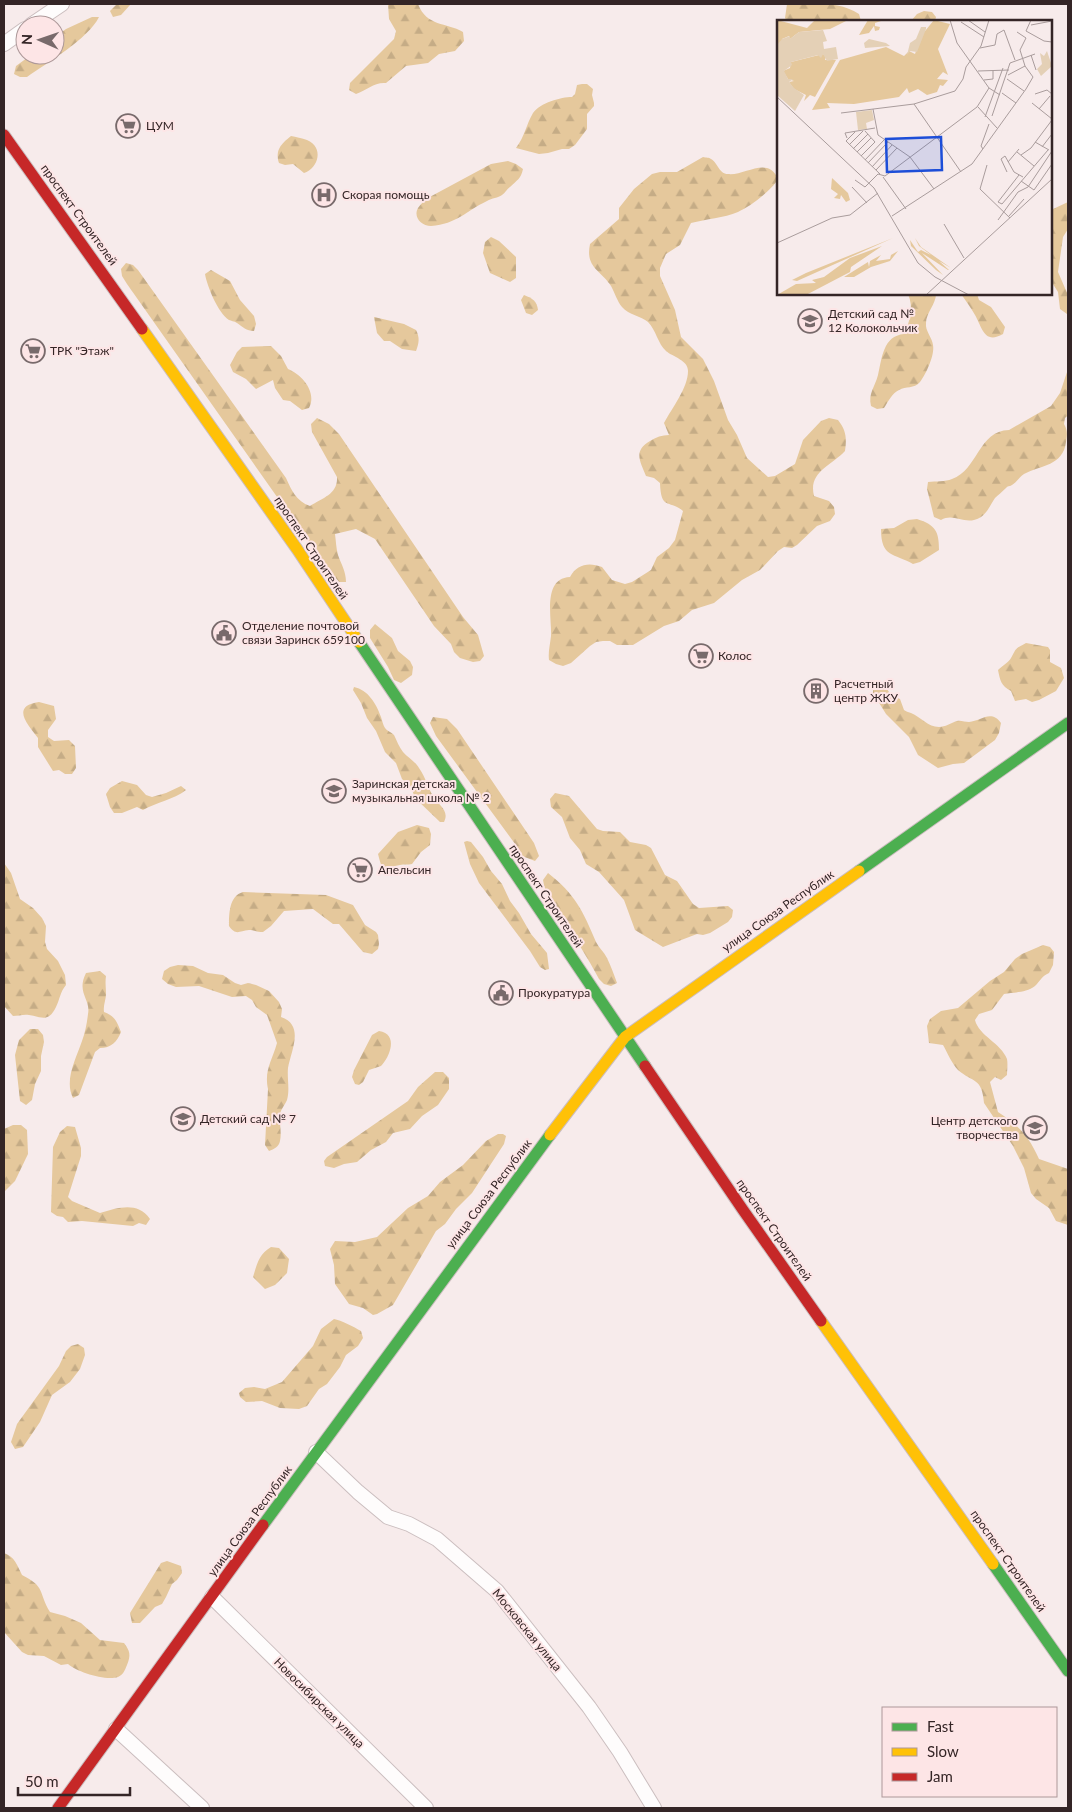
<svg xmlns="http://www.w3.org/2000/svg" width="1072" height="1812" font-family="Lato,sans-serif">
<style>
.forest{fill:url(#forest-firs)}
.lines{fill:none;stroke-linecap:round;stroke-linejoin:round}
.street-casing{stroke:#cbbebf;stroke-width:16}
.fast-casing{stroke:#cbbebf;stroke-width:13}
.slow-casing{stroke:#cbbebf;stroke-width:13}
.jam-casing{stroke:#cbbebf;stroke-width:13}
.street{stroke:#fefcfc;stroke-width:14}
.fast{stroke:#4caf50;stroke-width:11}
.slow{stroke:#ffc107;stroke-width:11}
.jam{stroke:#c62828;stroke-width:11}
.labels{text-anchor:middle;stroke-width:4;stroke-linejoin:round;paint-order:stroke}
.poi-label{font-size:12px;fill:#342526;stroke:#fde5e6;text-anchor:start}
.street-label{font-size:12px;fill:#342526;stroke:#fde5e6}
.inset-road{fill:none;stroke:#a99c9c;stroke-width:1}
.view{fill:#1d4ed8;fill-opacity:0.15;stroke:#1d4ed8;stroke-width:2.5}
.inset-edge{fill:none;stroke:#342526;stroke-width:2.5}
</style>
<defs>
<pattern id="forest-firs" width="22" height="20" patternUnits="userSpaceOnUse" patternTransform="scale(1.25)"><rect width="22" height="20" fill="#e5c89c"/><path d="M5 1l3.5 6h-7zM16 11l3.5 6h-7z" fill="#c5ac86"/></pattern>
</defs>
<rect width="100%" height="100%" fill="#f7ebeb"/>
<g class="forest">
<polygon points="117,4 131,4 121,15 113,17 110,11"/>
<path d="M388,4h30c9,23 28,18 45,28l1,9 -9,10 -16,3 -11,9 -22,3 -20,17c-12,-1 -19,7 -30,11l-7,-4 1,-7 44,-44 2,-8 -7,-12z"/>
<path d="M787,4c25,0 51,-4 72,10l2,7h-74l-2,-3z"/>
<polygon points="924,11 932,12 936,17 935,21 911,21 917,14"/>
<path d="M92,17h7c-11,22 -51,45 -72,60h-7l-6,-3 2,-8 15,-11h24v-18l11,-8z"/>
<path d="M582,84h5l6,5 -1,6 2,8v3l-7,8v15l-12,16 -6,4h-7l-14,4 -9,1 -23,-6c9,-12 10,-23 17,-35 7,-10 28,-16 39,-16l3,-3 2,-9z"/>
<path d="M291,136c5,1 11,2 16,4 17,7 12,28 -3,33l-11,-9 -8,1 -6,-2c-4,-13 2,-19 12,-27z"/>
<path d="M703,157c3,1 6,0 8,2 7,4 8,15 17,15 17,2 40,-19 50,5 -6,11 -28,28 -40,33 -14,6 -32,7 -47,11l-11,22 -14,9 -6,14v8l15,34 6,27 22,22 11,22 14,39 9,15 10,23 21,19 7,-1 20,-12 8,-24 18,-19 8,-3 9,2c8,10 9,18 7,31 -14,15 -37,21 -31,45l15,5 5,6 1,7 -5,7 -13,5 -20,19 -5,3 -8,-1 -6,4 -18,19 -18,10 -28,23 -22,7 -13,11 -15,5 -31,19h-16l-7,-4h-7l-7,1 -6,4 -19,17 -8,3 -7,-2 -7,-4c-1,-8 1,-15 2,-24 1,-17 -9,-58 19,-59 7,-13 19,-15 32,-10l10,13 13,4 7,-2 19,-12 6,-13 12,-9 6,-8 8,-29c-14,-12 -22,0 -23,-28l-6,-5 -8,-2c-6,-15 -13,-25 4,-35 6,-4 12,-6 19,-6l-5,-12c8,-15 24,-35 24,-52 0,-11 -15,-14 -22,-20 -8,-7 -10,-21 -18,-29 -7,-6 -19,-7 -26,-15 -5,-6 -7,-14 -11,-21 -10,-16 -26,-18 -21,-42l29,-25v-11l15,-19 18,-15 8,-2h17z"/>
<path d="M508,161l8,3 7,5c-2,10 -6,11 -13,18 -3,2 -5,6 -8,8 -4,3 -10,3 -15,6 -21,10 -30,23 -56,25 -10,0 -18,-9 -13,-18 2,-3 5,-6 8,-9l65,-35z"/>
<polygon points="1068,202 1068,229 1063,237 1058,272 1068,295 1068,312 1067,314 1060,309 1058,292 1051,281 1051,210"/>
<polygon points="491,237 499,241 516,257 516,278 510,282 490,273 483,253 485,242"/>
<path d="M126,263l7,2 5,5 148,208c6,13 10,23 24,28 13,-8 28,-12 27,-29l-25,-45 -1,-8 6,-6 12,6 10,10 124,183 15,18 6,21 -4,5 -7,1 -13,-4 -6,-6 -3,-8 -17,-18 -59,-87 -19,-10 -21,5c1,7 1,14 3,21 3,9 8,16 8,27h-7l-14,-17 -198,-281 -5,-8 -1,-7z"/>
<path d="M211,270l19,11 10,19 14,16 2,8 -2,7c-8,0 -11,-4 -17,-8 -3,-2 -6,-2 -8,-3 -11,-7 -22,-34 -24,-46z"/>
<path d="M908,294h28c0,10 -10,19 -10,29 -1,8 6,14 7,22 2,10 -7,29 -13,37 -6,7 -14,4 -21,8 -7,3 -11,12 -15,18l-7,1 -6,-3c-3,-13 4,-19 7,-31 4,-17 5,-39 26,-41 6,-13 10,-26 4,-40z"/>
<path d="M961,294h16l2,6 12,7 14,20 -2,7c-19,11 -21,-7 -28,-19 -4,-7 -9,-14 -14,-21z"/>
<path d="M524,295c8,3 13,6 14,15l-6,5 -6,-2 -5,-13z"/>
<path d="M374,317l30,7 12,6c4,8 3,13 0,21l-14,-2 -12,-8h-6l-7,-8z"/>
<path d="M271,346l10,10 7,13c15,6 29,24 21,39l-7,2 -12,-9 -7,-1 -8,-12 -2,-8 -17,9 -10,-10 -13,-7 -3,-7 7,-13 5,-5z"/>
<path d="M1068,369v46l-3,3 -1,6c4,7 3,11 2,18 -3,24 -25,23 -42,32 -5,3 -7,8 -12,11 -3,2 -3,0 -6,3 -4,4 -8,7 -11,10 -4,6 -8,15 -14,19 -16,10 -26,-5 -40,3l-7,-3 -7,-28 1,-7c8,-1 17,0 24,-3 26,-9 26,-48 57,-49l42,-24 9,-13z"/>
<path d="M917,519c19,6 22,13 22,31l-19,12 -7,2c-19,-11 -32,-6 -32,-35l13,-1 14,-8z"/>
<polygon points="375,624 392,638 398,651 410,661 413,667 412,675 401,683 394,680 388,667 370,638 370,630"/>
<path d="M1026,643l22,4 2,3v12l11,6 3,10 -8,13 -17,9 -7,2 -6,-3 -11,2 -4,-10c-10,-5 -11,-11 -13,-21 4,-4 11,-8 13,-12 6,-11 4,-9 15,-15z"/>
<path d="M879,684l6,2 6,9 9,4 4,11c3,2 5,2 7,3 10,4 17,14 28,14 6,0 12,-4 18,-6 4,-1 8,1 12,1 12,-1 22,-13 32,1l-2,10 -4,7 -31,23 -11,1 -15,4 -20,-13 -9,-18 -23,-23 -13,-21v-3z"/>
<path d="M354,687c14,3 22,16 27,30 1,3 2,8 4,11 2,3 6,4 9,7 3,6 5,12 9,17 5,6 12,9 16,16 7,10 9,20 14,28 5,9 17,14 11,26h-4l-25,-24 -4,-11 -9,-8 -6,-16 -11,-11 -9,-21 -9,-13 -6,-15 -8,-13z"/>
<path d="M39,702l15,4 2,13 -8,11v7l6,4 15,-1 6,6 1,22 -4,6h-7l-6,-4 -6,1 -15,-24v-9c-10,-13 -28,-32 1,-36z"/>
<polygon points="433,717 447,719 457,729 534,843 539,856 535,861 522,856 518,848 436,736 430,723"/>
<path d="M122,781l15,4 9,10 6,2 14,-4 15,-7 5,4c-13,10 -29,12 -43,20l-6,-3 -15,6h-8l-4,-6 -4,-13 4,-6z"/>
<polygon points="555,793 569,796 597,829 603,831 620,832 630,842 646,845 651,848 665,875 677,881 693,904 699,908 728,906 733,910 732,917 728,922 710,933 703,935 697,934 663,947 635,930 624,900 599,872 586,864 580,850 570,838 562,817 551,807 550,799"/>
<path d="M417,825l12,3 2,6 -1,11 -9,7 -9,12c-4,1 -8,0 -12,1 -17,3 -17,9 -22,-11l20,-22z"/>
<polygon points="467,841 471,842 483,857 491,871 502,884 510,901 519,913 531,934 547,953 549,969 545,970 540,967 530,951 479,883 470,864 464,842"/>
<path d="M4,863l7,10 9,26 13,9 9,10 4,8 -1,16 2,7 11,12 7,14 1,10c-6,7 -6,14 -10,22 -8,16 -14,10 -27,8 -5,-1 -11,1 -16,1l-9,-10z"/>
<path d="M548,873c27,21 35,38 48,69 3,6 8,10 11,16 4,8 7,17 10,25l-6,3 -7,-2 -5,-5c-11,-21 -24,-41 -37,-61 -8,-12 -17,-23 -19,-38z"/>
<path d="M243,892l83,3 27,10 12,20 11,7 2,3 1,9 -1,5 -6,5 -9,-2 -24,-28h-6l-20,-15 -29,2 -13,15 -8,6c-5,0 -10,-2 -14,-2 -10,1 -13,6 -20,-4 0,-12 0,-30 14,-34z"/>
<path d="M1043,945l7,2 4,5 -1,13 -4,8c-7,3 -9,8 -14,13 -9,7 -21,6 -31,8l-12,16 -13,4 -4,6c4,16 26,23 32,39 1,5 0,12 0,16l-6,5 -6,-3 -5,5 8,30c22,15 30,23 41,47l29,10v56l-12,-4 -7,-13 -13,-9 -5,-6 -7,-25 -11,-22 -29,-43c-2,-26 -11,-20 -26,-33 -6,-6 -11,-18 -15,-25l-14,-2 -2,-17 3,-7 11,-8 17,-3 32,-27 14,-9 11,-13 7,-5z"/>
<path d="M178,965l15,1 15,7 15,2 12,8 6,2 7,-2 8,2 13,6 10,11 3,7 -1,8c24,8 10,34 7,51 -1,10 2,22 -1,32 -2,5 -6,9 -7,14 -1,9 2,18 0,27 -1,6 -6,8 -11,10l-4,-6 3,-56c-4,-19 4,-28 9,-46l-10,-28 -11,-8 -4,-7 -6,-4 -14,1 -33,-11 -23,1 -8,-3 -6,-5 2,-8 6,-4z"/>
<path d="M100,971l6,5c-1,7 0,11 0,18 0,6 -3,11 -2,18 11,4 13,10 17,20 -4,10 -10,16 -21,16l-5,4 -16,43 -6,3c-9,-18 3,-39 9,-57 3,-8 5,-18 6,-27 3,-15 -12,-21 -2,-41z"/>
<polygon points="30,1029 38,1029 43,1035 44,1042 41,1056 41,1071 35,1084 32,1100 26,1105 20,1101 15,1055 19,1040"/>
<path d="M379,1031c20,3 11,26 2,35l-12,4 -6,12 -4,3 -4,-1 -3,-7 2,-7 18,-35z"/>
<polygon points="435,1072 443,1072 449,1078 449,1089 438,1105 422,1116 410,1129 393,1133 386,1142 371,1150 357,1162 344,1164 334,1168 325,1166 324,1161 327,1157 408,1101 418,1087"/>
<polygon points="13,1125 21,1125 27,1130 28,1154 15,1181 4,1192 4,1129"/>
<path d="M67,1126l8,1 6,21v8l-13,41 4,4 28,12c18,-5 37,-12 50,6l-4,6 -7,-2 -6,3 -51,-5 -14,1 -5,-5 -6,-1 -6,-4 2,-65 7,-15z"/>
<polygon points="498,1134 503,1134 506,1136 504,1144 472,1193 456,1209 445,1224 436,1231 393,1305 377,1314 373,1315 363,1308 349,1304 335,1284 334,1265 330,1249 335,1241 355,1242 377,1237 408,1208 428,1196 440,1182 463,1165 486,1141"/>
<path d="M271,1247l8,1 10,11 -2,14 -12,12 -10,4 -12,-12c4,-13 6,-23 18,-30z"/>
<path d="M334,1319c7,1 20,8 27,12l2,7 -5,8 -12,9 -6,12 -13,17 -8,5 -12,17 -8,3 -19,-1 -18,-7 -16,1 -6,-5 -1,-4 6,-5 9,-1 11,2 17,-7 31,-36 8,-17z"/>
<polygon points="78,1344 84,1348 85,1355 80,1369 70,1382 52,1395 40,1422 23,1447 15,1449 11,1442 17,1424 59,1366 66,1351 71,1346"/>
<path d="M4,1553c11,4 13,12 18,22 24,12 16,17 28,37l15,4 16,7 19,17 24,3c6,8 7,12 3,22 -2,5 -4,10 -9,12 -13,4 -41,-5 -50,-13l-7,1 -17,-9 -16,-1 -6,-3 -18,-20z"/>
<polygon points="167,1561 181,1566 182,1573 177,1580 172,1584 166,1597 162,1604 155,1607 140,1623 132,1623 130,1613 161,1563"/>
</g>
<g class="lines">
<g class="street-casing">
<g id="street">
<polyline points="31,25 62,4"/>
<polyline points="4,44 25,29"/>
<polyline points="316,1452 358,1492 388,1517 409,1524 437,1539 497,1591 589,1707 620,1752 654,1808"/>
<polyline points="212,1597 426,1808"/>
<polyline points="116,1729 202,1808"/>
</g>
</g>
<g class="fast-casing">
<g id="fast">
<polyline points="359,642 645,1066"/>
<polyline points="859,871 1068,723"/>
<polyline points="263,1525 550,1135"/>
<polyline points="993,1564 1068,1671"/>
</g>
</g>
<g class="slow-casing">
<g id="slow">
<polyline points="142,329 297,549 359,642"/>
<polyline points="550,1135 625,1037 859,871"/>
<polyline points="821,1321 993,1564"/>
</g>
</g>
<g class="jam-casing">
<g id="jam">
<polyline points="4,135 142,329"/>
<polyline points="645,1066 743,1210 821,1321"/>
<polyline points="58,1808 263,1525"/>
</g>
</g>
<use href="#street" class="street"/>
<use href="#fast" class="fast"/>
<use href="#slow" class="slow"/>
<use href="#jam" class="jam"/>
</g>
<defs>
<g id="supermarket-ring" transform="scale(1.25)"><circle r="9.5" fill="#fde5e6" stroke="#786a6b" stroke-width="1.5"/><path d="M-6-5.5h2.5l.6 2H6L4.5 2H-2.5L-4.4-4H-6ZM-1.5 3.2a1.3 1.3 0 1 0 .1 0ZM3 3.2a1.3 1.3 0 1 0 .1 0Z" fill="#786a6b"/></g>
<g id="hospital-ring" transform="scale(1.25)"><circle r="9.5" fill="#fde5e6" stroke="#786a6b" stroke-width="1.5"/><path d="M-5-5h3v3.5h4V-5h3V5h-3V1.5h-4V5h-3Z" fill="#786a6b"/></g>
<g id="school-ring" transform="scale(1.25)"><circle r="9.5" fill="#fde5e6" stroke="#786a6b" stroke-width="1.5"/><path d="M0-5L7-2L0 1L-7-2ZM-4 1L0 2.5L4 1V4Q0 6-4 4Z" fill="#786a6b"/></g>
<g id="civic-ring" transform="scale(1.25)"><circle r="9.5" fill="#fde5e6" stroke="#786a6b" stroke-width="1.5"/><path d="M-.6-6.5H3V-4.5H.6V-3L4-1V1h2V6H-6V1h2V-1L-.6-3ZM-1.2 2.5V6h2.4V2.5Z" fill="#786a6b"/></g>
<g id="building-ring" transform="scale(1.25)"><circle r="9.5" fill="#fde5e6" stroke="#786a6b" stroke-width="1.5"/><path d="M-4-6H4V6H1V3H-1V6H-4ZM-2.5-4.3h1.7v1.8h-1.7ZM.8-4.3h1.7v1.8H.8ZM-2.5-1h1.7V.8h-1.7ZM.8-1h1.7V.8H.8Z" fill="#786a6b"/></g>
</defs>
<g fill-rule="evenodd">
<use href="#supermarket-ring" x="128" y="126"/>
<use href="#hospital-ring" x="324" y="195"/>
<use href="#school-ring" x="810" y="321"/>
<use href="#supermarket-ring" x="33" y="351"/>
<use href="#civic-ring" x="224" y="633"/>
<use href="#supermarket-ring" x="701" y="656"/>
<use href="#building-ring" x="816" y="691"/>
<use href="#school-ring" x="334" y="791"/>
<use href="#supermarket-ring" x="360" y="870"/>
<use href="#civic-ring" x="501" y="993"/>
<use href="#school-ring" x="183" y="1119"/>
<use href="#school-ring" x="1035" y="1128"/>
</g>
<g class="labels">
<g class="poi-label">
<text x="146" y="130">ЦУМ</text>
<text x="342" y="199">Скорая помощь</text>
<text x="828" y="318">Детский сад №<tspan x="828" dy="14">12 Колокольчик</tspan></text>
<text x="50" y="355">ТРК "Этаж"</text>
<text x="242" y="630">Отделение почтовой<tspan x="242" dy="14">связи Заринск 659100</tspan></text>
<text x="718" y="660">Колос</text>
<text x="834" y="688">Расчетный<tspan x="834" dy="14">центр ЖКУ</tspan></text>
<text x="352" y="788">Заринская детская<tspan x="352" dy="14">музыкальная школа № 2</tspan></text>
<text x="378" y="874">Апельсин</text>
<text x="518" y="997">Прокуратура</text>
<text x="200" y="1123">Детский сад № 7</text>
<text x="1018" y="1125" text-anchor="end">Центр детского<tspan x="1018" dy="14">творчества</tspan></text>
</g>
<g class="street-label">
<text transform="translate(79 215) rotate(54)" y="4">проспект Строителей</text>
<text transform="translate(311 548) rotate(56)" y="4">проспект Строителей</text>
<text transform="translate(546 896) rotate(56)" y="4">проспект Строителей</text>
<text transform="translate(778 911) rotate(-35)" y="4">улица Союза Республик</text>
<text transform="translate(489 1194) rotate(-53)" y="4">улица Союза Республик</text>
<text transform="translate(774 1230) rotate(55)" y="4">проспект Строителей</text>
<text transform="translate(250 1521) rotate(-54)" y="4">улица Союза Республик</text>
<text transform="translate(1008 1561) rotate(55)" y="4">проспект Строителей</text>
<text transform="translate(527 1630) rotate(51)" y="4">Московская улица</text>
<text transform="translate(319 1703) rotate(45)" y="4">Новосибирская улица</text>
</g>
</g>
<g transform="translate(777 20)">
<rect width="275" height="275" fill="#f7ebeb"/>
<path d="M270,31l5,15 -11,10 -4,-7 5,-5 -2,-11 4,3z" fill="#e4d0b6"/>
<path d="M0,0l30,8 8,-8h33l-18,9 -31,3 -9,7 -1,-3 -7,3 1,4 -5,2zM91,0h16l-9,3v3l5,1 -1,3 -4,1 -1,-5 -5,7 -10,2zM157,0l16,4 -12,25 10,26 -5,-3 -6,7 11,1 -5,6 -3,-1 -3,7 -10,3 -9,-6 -9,4 -2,-5 -8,9 -45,7 -27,-1 3,5 -18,2 28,-50 46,-13 18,9 5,-5 6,3 6,-18zM46,34l3,2 -1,4h11l-21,37 -5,-2 -6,6 2,-6 -12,-6 -5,-7 5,-1 -6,-2 -5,-8 7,-3 1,-6zM55,158l16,15 2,7 -4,2 -5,-7 -1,4 -6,-1 4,-4 -7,-5zM116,218l-96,43 -5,-1 14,-7zM138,218l6,9 30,21 -12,-7 10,9h-1l-26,-17 21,22 -7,-5 -25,-24 -1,-6 8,12 3,-2 10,5 -12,-9zM105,226l-31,21 -1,5 -44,23h-29l19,-11 20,-1 -4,-3 12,-3 26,-19zM121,231l-8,10 -19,6 -17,10h-10l24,-15 1,5 1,-6 11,-6 -5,6 14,-2 1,-4z" fill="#e5c89c"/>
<path d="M144,7h5v2l-9,23 -7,-1 -3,4 3,-12 6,-4zM92,19l17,4 4,3 -25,2 -1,-5z" fill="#e4d0b6"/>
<path d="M95,90l2,10 -8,3 1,6 -9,1 -2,-18z" fill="#e4d0b6"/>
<path d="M46,10l4,11 -4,1 1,7 12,-2 2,12 -11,2 -4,-7 -2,4 -3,-3 -27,7 1,3 -8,6 4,8h5l-4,3 5,6 10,7 -9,16 -18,-16v-50l5,-6 8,-3v3l9,-7z" fill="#e4d0b6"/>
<path class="inset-road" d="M173,0l7,23 32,45 11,7M191,0l17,12M254,0l-5,11 18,10 8,1M184,2l23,15M254,5l21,-4M203,28l15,-3 2,-11 7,-4 11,30M254,35l5,15M201,51l31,-1M231,55l17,-9M230,59l17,12M207,60l9,-1v-9M225,73l14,10M258,74l12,-4 5,4M0,77l97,91 44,75 17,14 34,18M255,83l20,16M137,84l47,68M201,87l19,21M96,89l5,26 32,22 24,32M262,89l11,-13M64,93l73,-9 41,-13 8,-12 3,-12 15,-21 8,-26M215,96l18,-53 25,-9M208,97l18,-49M78,112l-9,9 34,33M70,118l-2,-5 30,-5M258,122l14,8M72,125l14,-14M265,127l10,-13M76,129l15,-15M206,129l-2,-3 8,-22M80,132l14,-14M240,132l17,14M244,135l10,-7 21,-28M84,136l14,-14 -10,-11M88,140l19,-20M231,142l11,-13M91,143l20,-21M210,145l-7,24 30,29M95,147l20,-22M99,150l21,-22M230,152l-6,-13 4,-3 9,16 9,5M106,157l23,32M78,160l10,7 13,-13 7,2 92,-69 12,-19M244,161l13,9 18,-26M75,167l15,16M221,182l4,2 46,-54M221,182l21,-27M115,196l80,-52 54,-75 7,-12 -8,-11 -5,-16 6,-12 -9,-6M232,196l15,-17M221,200l20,-28 10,-5 24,-36M167,204l20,34M0,223l55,-25 18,-3 28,-22M149,275l126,-116"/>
<path class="view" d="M164,117l1,33 -55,2 -1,-33z"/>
<rect width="275" height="275" class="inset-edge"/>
</g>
<rect width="1072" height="1812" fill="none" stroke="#342526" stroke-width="10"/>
<rect x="882" y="1707" width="175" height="90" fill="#fde5e6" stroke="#ad9899"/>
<rect x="892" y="1723" width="25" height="8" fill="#4caf50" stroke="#ad9899"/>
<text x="927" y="1732" font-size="15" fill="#342526">Fast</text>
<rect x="892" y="1748" width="25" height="8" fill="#ffc107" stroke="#ad9899"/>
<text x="927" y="1757" font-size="15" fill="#342526">Slow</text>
<rect x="892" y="1773" width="25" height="8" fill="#c62828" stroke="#ad9899"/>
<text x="927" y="1782" font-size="15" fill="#342526">Jam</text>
<g transform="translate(40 40) rotate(272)"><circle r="24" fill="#fde5e6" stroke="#ad9899"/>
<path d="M0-4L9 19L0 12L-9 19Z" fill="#786a6b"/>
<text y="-8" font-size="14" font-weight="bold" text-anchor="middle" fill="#342526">N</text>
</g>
<path d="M18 1787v8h112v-8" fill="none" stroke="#342526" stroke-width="2.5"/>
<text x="25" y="1787" font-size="15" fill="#342526" stroke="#fde5e6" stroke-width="4" paint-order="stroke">50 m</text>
</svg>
